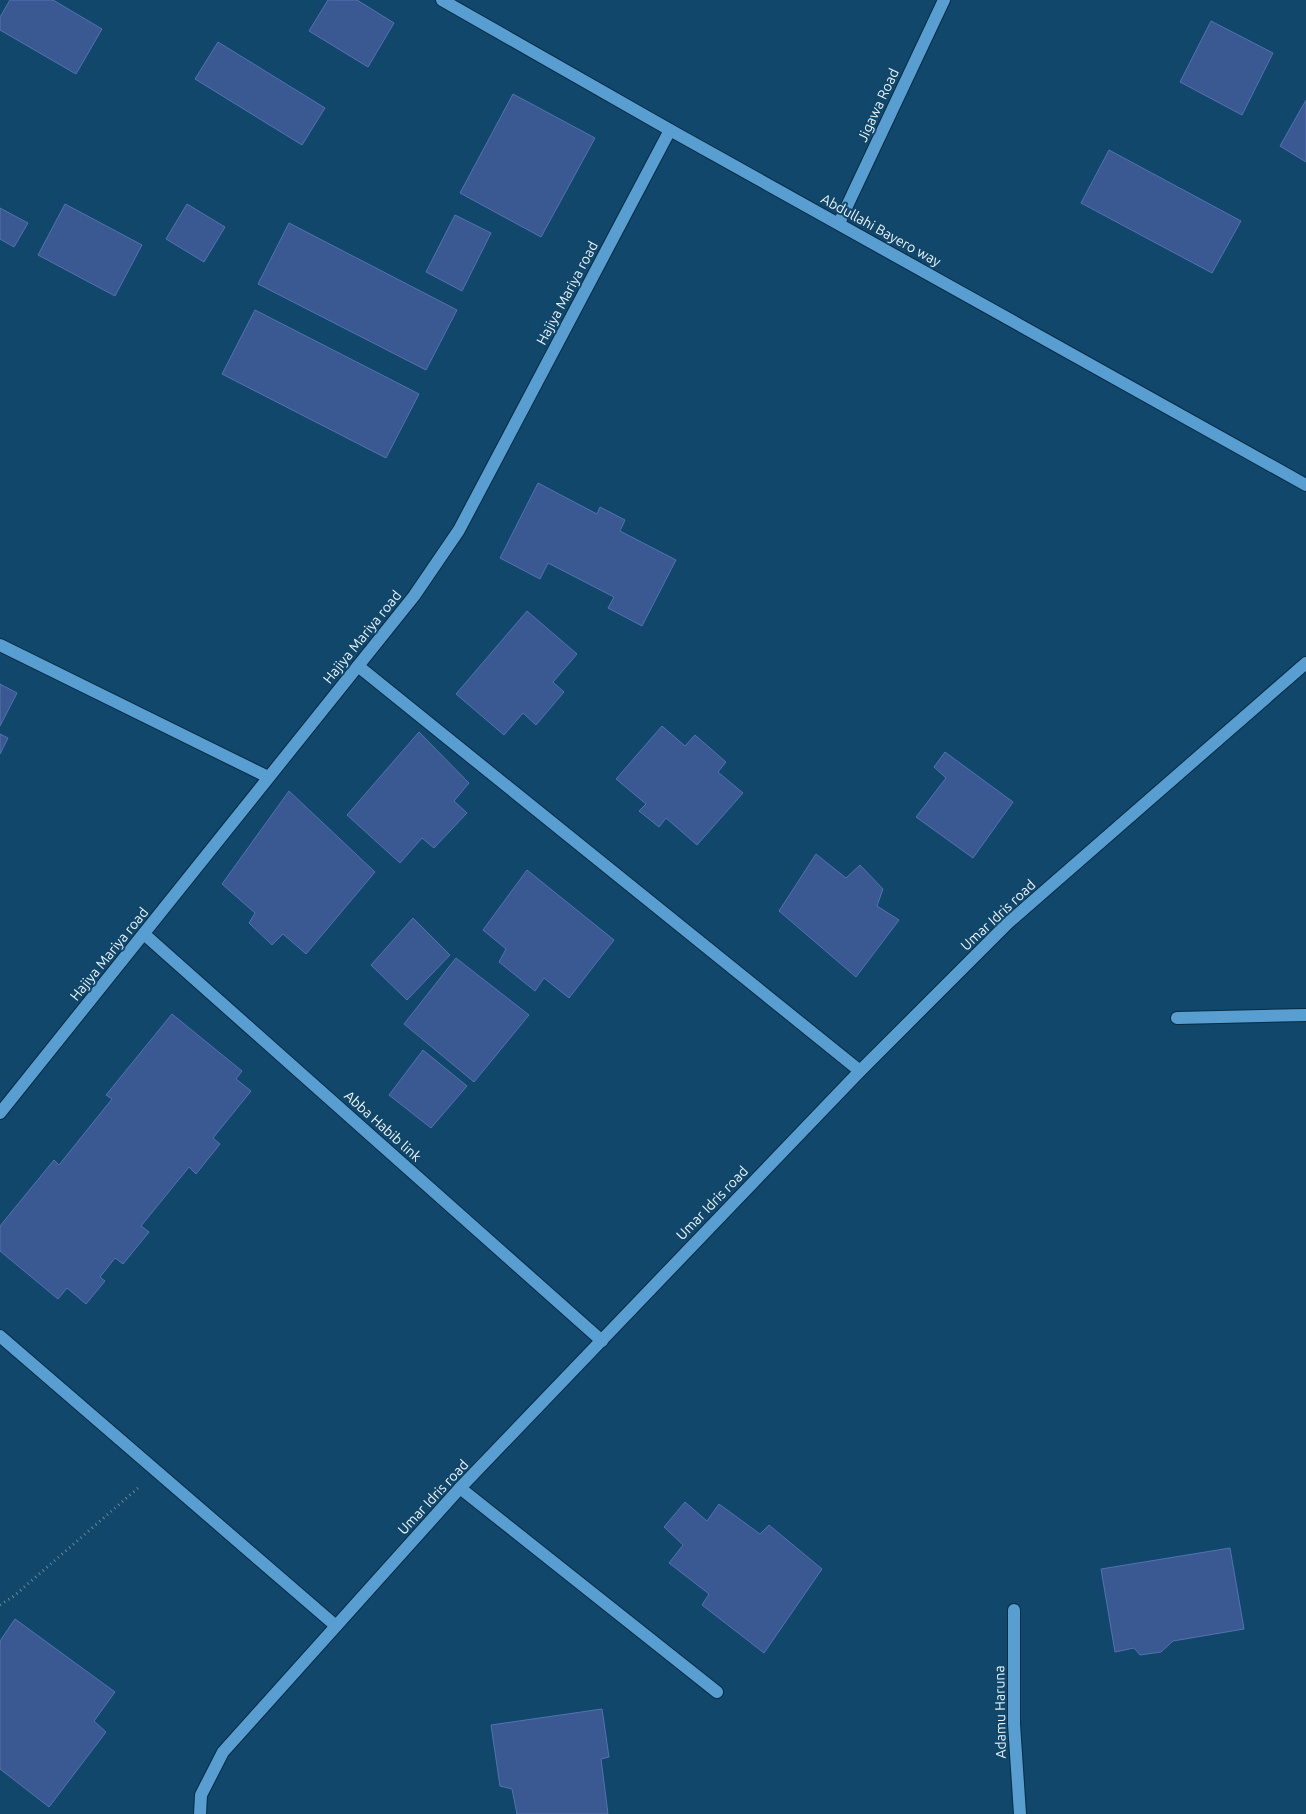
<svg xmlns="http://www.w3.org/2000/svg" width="1306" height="1814" font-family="Ubuntu,sans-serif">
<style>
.building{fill:#3a5993;stroke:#5373b0}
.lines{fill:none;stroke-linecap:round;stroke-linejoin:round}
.lane-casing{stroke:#062c45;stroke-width:14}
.street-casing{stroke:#062c45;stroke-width:14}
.secondary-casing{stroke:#062c45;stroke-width:14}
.path{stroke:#6489a0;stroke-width:3;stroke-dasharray:1 4;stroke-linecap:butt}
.lane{stroke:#599ed0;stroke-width:12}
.street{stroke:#599ed0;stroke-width:12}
.secondary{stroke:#599ed0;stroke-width:12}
.labels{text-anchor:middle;stroke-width:4;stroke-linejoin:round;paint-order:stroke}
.street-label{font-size:14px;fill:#eef5fa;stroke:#10476a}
</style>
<rect width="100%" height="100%" fill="#10476a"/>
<g class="building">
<polygon points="10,0 53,0 102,29 76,74 0,30 0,17"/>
<polygon points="328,0 357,0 394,23 368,67 309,31"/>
<polygon points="1211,21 1273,53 1242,115 1180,82"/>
<polygon points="218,42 325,108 302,145 195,79"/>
<polygon points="513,94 595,138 541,237 460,193"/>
<polygon points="1306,100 1306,162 1280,146"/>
<polygon points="1109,150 1241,221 1212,273 1081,203"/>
<polygon points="65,204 142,245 115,296 38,255"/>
<polygon points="187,204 225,227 204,262 166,239"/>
<polygon points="0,208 28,223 14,247 0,239"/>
<polygon points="455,215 491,233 462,291 426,272"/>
<polygon points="289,223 457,310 426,370 258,284"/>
<polygon points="255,310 419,394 386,458 222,374"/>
<polygon points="538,483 597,514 600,507 625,520 620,531 676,560 642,626 608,608 614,597 548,563 540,579 500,558"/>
<polygon points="527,611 577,654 553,682 564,692 536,725 523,713 504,735 456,694"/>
<polygon points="0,684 17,693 0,726"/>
<polygon points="662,726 685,746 695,735 726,762 718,772 743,793 697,845 666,818 659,827 639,811 646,804 616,779"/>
<polygon points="419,732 469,783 454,801 467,813 434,848 422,838 400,863 347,815"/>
<polygon points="0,734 8,738 0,754"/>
<polygon points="945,752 1013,802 973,858 916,817 946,778 934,767"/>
<polygon points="289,791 375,872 306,954 283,934 272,945 249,923 255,913 222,884"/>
<polygon points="816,854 846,878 860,865 883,889 877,906 899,920 856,977 779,911"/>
<polygon points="527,870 614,940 569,998 544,978 535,991 499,962 506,949 483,930"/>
<polygon points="413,918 450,955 407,1000 371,965"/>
<polygon points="456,958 529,1015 474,1082 404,1024"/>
<polygon points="172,1014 242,1071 236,1079 251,1091 213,1138 220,1144 196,1174 189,1167 141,1226 149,1232 123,1264 115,1258 100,1277 105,1281 86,1304 67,1288 58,1299 0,1251 0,1226 54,1160 59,1165 112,1099 106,1095"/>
<polygon points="423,1050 467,1086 431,1128 389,1095"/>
<polygon points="685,1502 707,1521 719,1504 760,1534 769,1525 822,1569 764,1653 702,1605 709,1594 669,1563 683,1545 664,1527"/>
<polygon points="1230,1548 1244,1629 1173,1641 1161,1652 1140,1655 1134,1648 1115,1652 1101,1569"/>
<polygon points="15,1619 115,1692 94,1721 106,1732 49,1807 0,1769 0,1641"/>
<polygon points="602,1709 609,1757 601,1759 608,1814 517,1814 512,1789 500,1786 491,1725"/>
</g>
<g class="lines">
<g class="lane-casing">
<g id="lane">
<polyline points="358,666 860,1071"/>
<polyline points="1177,1018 1306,1015"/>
<polyline points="460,1488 717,1692"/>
</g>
</g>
<g class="street-casing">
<g id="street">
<polyline points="839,223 944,0"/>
<polyline points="0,645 268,777"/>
<polyline points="144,934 602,1341"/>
<polyline points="0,1113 414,596 459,530 670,130"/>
<polyline points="0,1336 336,1626"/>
<polyline points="1014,1610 1014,1724 1020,1814"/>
<polyline points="200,1814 201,1795 223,1752 460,1488 860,1071 1008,923 1306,663"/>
</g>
</g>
<g class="secondary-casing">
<polyline id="secondary" points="442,0 670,130 1306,485"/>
</g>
<polyline class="path" points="0,1605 14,1596 138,1488"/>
<use href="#lane" class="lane"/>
<use href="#street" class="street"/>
<use href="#secondary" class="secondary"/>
</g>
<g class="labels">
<g class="street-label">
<text transform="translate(878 105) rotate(-65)" y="5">Jigawa Road</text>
<text transform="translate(881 230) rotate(29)" y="5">Abdullahi Bayero way</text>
<text transform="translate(567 293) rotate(-62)" y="5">Hajiya Mariya road</text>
<text transform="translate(362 637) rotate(-51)" y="5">Hajiya Mariya road</text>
<text transform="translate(998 915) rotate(-43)" y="5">Umar Idris road</text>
<text transform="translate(109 954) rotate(-51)" y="5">Hajiya Mariya road</text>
<text transform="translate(383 1126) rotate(42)" y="5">Abba Habib link</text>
<text transform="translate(712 1203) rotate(-46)" y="5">Umar Idris road</text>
<text transform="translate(433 1497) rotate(-47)" y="5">Umar Idris road</text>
<text transform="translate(1000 1712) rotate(-91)" y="5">Adamu Haruna</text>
</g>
</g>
</svg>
